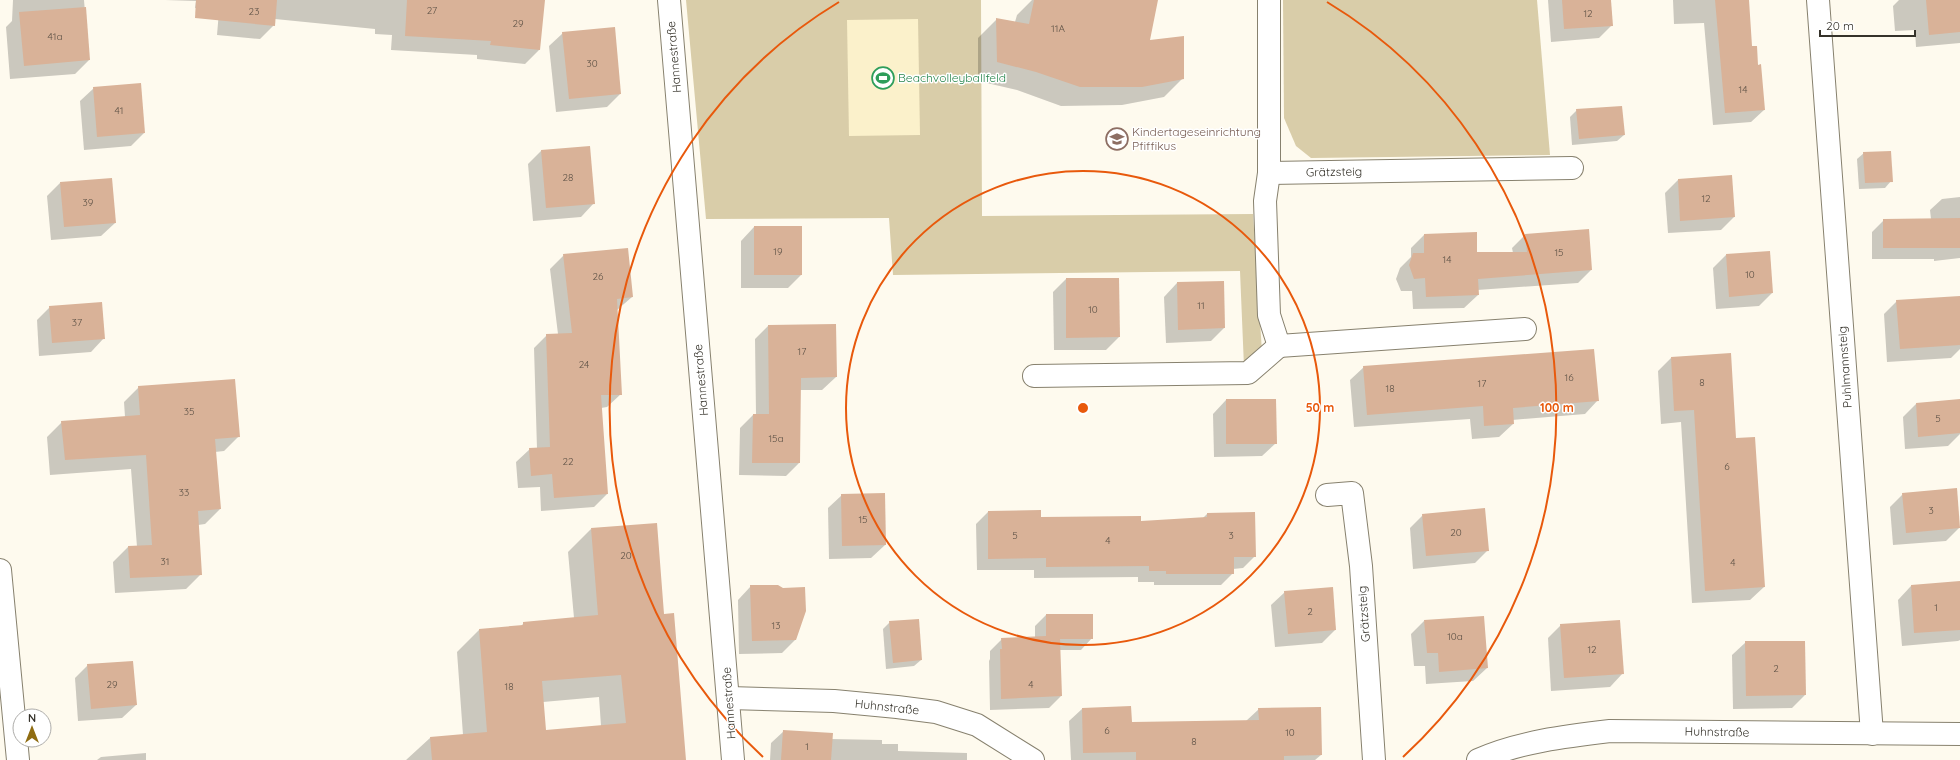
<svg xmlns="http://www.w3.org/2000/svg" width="1960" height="760" font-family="Quicksand,sans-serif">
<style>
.green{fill:#d9cda9}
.sand{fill:#fbf1cb}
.shadow{fill:#0003;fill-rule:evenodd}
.building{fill:#d9b298;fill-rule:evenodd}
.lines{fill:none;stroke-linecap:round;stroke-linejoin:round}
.minor-casing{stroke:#87816e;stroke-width:24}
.minor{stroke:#fff;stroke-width:22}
.ring{fill:none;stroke:#e8590c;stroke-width:2}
.labels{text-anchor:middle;stroke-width:3;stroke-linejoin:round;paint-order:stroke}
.number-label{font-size:10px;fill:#5e5246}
.street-label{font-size:12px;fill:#35322a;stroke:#fff}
.leisure-label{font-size:12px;fill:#27864d;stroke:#fff;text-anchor:start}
.education-label{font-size:12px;fill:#785e54;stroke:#fff;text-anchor:start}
.centre{fill:#e8590c;stroke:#fff;stroke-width:2}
.ring-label{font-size:12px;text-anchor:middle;font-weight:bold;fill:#e8590c;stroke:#fff;stroke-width:3;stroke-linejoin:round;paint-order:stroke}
</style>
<rect width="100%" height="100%" fill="#fefaee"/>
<g class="green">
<polygon points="686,0 981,0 982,216 1253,214 1263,367 1244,367 1240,271 893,275 889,218 706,219"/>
<polygon points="1283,0 1537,0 1550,155 1311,158 1296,146 1284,118"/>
</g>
<polygon class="sand" points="918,19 920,135 849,136 847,20"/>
<g class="shadow">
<polygon points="13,0 84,0 89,60 75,74 10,79 6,27 12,21"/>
<polygon points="165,0 544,0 539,50 525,64 477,59 477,55 391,50 392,35 375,34 375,29 275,19 274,25 260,39 217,35 219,11 195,8 196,1"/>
<polygon points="1032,0 1147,0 1148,41 1183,78 1164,97 1122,105 1061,106 1017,90 978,81 978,38 997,19 1015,22 1017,15"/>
<polygon points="1548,0 1610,0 1612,25 1599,38 1551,42"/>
<polygon points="1673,0 1748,0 1751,47 1757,66 1764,110 1751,122 1713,125 1704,23 1674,24"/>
<polygon points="1899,0 1960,0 1960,43 1916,47 1915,30 1895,31 1893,6"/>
<polygon points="563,33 620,94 607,107 556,112 549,46"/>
<polygon points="94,88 144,133 131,146 84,150 80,101"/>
<polygon points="1577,110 1624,135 1617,141 1572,145 1570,117"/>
<polygon points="589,147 594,203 581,217 533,221 528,164 541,151"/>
<polygon points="1864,153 1891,181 1885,188 1859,189 1857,159"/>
<polygon points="1731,176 1734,217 1721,230 1668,233 1665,193 1678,180"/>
<polygon points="60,183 115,223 101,236 51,240 47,196"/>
<polygon points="1960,197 1960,258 1934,261 1934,259 1872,259 1872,232 1884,220 1931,219 1930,210 1942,199"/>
<polygon points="754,227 801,227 801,275 788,288 741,288 741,241"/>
<polygon points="1424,235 1476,253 1513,253 1512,248 1525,235 1591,270 1578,283 1477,290 1478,295 1464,308 1413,309 1412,291 1401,291 1396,279 1400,268 1411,257 1411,248"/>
<polygon points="564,255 632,297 617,310 621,394 607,407 601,408 607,494 594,507 541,511 540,487 518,488 516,462 530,449 537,449 534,348 547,335 558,334 550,269"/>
<polygon points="1726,255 1772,293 1759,306 1716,309 1713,268"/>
<polygon points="1066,279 1119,337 1106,350 1054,350 1053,292"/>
<polygon points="1177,283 1224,328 1211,341 1166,343 1164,297"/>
<polygon points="1960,297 1960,349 1951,358 1887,362 1884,314 1897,301"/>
<polygon points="50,307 104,338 91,352 39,356 37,320"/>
<polygon points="768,326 836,377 822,390 800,390 799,463 786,476 739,475 740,428 753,415 756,415 755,339"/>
<polygon points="1671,358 1735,439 1764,587 1750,600 1692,603 1681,422 1661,424 1658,371"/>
<polygon points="1364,367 1598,400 1585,414 1512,420 1513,424 1499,437 1472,439 1470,419 1354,427 1350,380"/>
<polygon points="139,387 239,436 224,451 215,452 220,509 205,524 198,525 201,574 186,589 115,593 113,562 128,547 137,547 131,469 50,475 47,437 62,422 125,417 124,402"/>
<polygon points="1226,400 1276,443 1262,456 1214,457 1213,414"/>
<polygon points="1916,404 1960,414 1960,434 1948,446 1905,449 1903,417"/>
<polygon points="1903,494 1959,528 1946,541 1893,545 1890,507"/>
<polygon points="842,495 885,545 871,558 829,559 828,508"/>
<polygon points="988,512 1040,512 1040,518 1140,522 1203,518 1207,514 1255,556 1243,568 1233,569 1233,573 1221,585 1154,585 1154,582 1138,582 1138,577 1034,578 1034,570 977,570 976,524"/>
<polygon points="1423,515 1488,550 1475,563 1413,569 1410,528"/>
<path d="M591,529l73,86 21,145h-279l24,-22 33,-3 -6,-83 22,-22 41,-3 4,-4 50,-5 -6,-66zM599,697l2,29 -56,5 -2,-29z"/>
<polygon points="1960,582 1960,640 1958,641 1902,646 1898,600 1911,586"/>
<polygon points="751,586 795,640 782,653 739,654 738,600"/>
<polygon points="1285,592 1335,630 1322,643 1275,647 1271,605"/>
<polygon points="1046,615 1092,638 1081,650 1059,650 1061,696 1049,708 990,710 989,661 990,659 990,651 1002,639 1035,638 1035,626"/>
<polygon points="1424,621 1487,668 1473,681 1426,684 1425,666 1414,666 1411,634"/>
<polygon points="890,622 921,660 914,666 886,669 883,629"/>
<polygon points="1561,625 1623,673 1610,687 1551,691 1548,638"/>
<polygon points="1746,642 1805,695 1792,708 1733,709 1732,655"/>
<polygon points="88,665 136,705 122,718 78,721 75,678"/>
<polygon points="1130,707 1131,723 1246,721 1259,709 1321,755 1315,760 1071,760 1069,721 1082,709"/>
<polygon points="784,731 831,739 882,740 882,744 898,744 898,751 967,753 967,760 770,760 771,743"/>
<polygon points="146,753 146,760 97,760 101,757"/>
</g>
<g class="building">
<polygon points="196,0 277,0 275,26 195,18"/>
<polygon points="407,0 545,0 540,50 490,45 491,41 405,36"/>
<polygon points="1034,0 1158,0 1150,40 1184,36 1184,79 1142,87 1080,87 1036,72 997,62 996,18 1029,24"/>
<polygon points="1562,0 1611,0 1613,26 1564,29"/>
<polygon points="1715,0 1749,0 1752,46 1757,46 1758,65 1761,64 1765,110 1725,113"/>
<polygon points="1926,0 1960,0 1960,32 1929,35"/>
<polygon points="86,7 90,60 24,66 19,12"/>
<polygon points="615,27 621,94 569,99 562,32"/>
<polygon points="141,83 145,133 97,137 93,87"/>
<polygon points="1622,106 1625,135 1579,139 1576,109"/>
<polygon points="590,146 595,204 546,208 541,150"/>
<polygon points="1891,151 1893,182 1865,183 1863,152"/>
<polygon points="1732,175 1735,217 1680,221 1678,179"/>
<polygon points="112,178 116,223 64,227 60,182"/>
<polygon points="1960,218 1960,248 1883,248 1883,219"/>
<rect x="754" y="226" width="48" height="49"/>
<polygon points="1589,229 1592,270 1478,279 1479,295 1426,297 1425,278 1414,279 1409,265 1413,253 1424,253 1424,234 1477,232 1477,252 1527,252 1525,234"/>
<polygon points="628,248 633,297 617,299 622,395 601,395 608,494 554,498 552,474 531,476 529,448 550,447 546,334 572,333 563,254"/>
<polygon points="1770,251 1773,293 1729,297 1726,254"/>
<polygon points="1066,278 1119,278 1120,337 1066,338"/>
<polygon points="1224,281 1225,328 1178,330 1177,282"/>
<polygon points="1960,296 1960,345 1900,349 1896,300"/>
<polygon points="102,302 105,339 52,343 49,306"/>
<polygon points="836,324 837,377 801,378 800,463 752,463 753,414 769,414 768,325"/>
<polygon points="1594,349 1599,401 1513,408 1514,424 1484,426 1483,406 1367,415 1363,366"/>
<polygon points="1731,353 1736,438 1755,437 1765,587 1705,591 1694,410 1674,411 1671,357"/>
<polygon points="235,379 240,437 215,439 221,509 198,511 202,575 130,578 128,546 152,545 146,455 65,460 61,421 140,415 138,386"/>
<polygon points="1226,399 1276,399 1277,444 1226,444"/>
<polygon points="1960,399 1960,433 1918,437 1916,403"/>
<polygon points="1957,488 1960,528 1906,533 1902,493"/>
<polygon points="885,493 886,545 842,546 841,494"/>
<polygon points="1485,508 1489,551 1426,556 1422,514"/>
<polygon points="1041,510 1041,517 1141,516 1141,521 1207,517 1207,513 1255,512 1256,557 1234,557 1234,574 1166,574 1166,571 1149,571 1149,566 1046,567 1046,558 988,559 988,511"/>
<path d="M657,523l7,91 10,-1 12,147h-254l-2,-23 57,-5 -8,-103 44,-4v-3l75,-7 -7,-87zM621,675l5,48 -80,7 -4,-49z"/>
<polygon points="1960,581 1960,630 1914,633 1911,585"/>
<polygon points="750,585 778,585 783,588 805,587 806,611 796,640 752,641"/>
<polygon points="1333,587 1336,630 1288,634 1284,591"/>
<polygon points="1046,614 1093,614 1093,639 1060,639 1062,696 1001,699 1000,649 1002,649 1001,638 1046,636"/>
<polygon points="1484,616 1488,668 1439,672 1438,653 1427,653 1424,620"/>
<polygon points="919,619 922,660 893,663 889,621"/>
<polygon points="1620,620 1624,674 1564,678 1560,624"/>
<polygon points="1745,641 1805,641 1806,695 1746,696"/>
<polygon points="133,661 137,705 91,709 87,664"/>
<polygon points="1131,706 1132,722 1259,720 1258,708 1321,707 1322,755 1284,756 1284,760 1136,760 1136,752 1083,753 1082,708"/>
<polygon points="783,730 833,733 831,760 781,760"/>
</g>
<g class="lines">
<g class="minor-casing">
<g id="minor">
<polyline points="669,0 733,760"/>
<polyline points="1269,0 1269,173 1265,201 1269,315 1279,346"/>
<polyline points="1818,0 1872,734"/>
<polyline points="1269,173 1572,168"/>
<polyline points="1279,346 1525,329"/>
<polyline points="1034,376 1248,373 1279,346"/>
<polyline points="1327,495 1352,493 1361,566 1374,760"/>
<polyline points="0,570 18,760"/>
<polyline points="729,698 834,701 897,707 936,712 977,725 1033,760"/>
<path d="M1478,760c40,-18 89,-24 132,-29l350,3"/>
</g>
</g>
<use href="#minor" class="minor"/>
</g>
<g class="ring">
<circle cx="1083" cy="408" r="237"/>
<path d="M763 757A474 474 0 0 1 839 2M1327 2A474 474 0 0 1 1403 757"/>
</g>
<defs>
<g id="stadium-ring" transform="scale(1.15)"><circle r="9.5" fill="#fff" stroke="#2e9e5b" stroke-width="1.5"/><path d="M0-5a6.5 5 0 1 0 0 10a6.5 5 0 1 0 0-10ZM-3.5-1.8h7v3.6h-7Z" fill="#2e9e5b"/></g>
<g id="school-ring" transform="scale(1.15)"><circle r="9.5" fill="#fff" stroke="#8d6e63" stroke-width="1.5"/><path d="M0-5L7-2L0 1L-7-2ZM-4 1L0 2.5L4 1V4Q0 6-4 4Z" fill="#8d6e63"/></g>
</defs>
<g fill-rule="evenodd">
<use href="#stadium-ring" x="883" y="78"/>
<use href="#school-ring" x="1117" y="139"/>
</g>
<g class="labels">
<g class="number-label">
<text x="432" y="14">27</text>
<text x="254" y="15">23</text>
<text x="1588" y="17">12</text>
<text x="518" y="27">29</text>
<text x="1058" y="32">11A</text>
<text x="55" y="40">41a</text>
<text x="592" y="67">30</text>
<text x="1743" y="93">14</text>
<text x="119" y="114">41</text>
<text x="568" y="181">28</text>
<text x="1706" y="202">12</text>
<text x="88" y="206">39</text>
<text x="778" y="255">19</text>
<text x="1559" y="256">15</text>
<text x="1447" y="263">14</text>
<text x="1750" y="278">10</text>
<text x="598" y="280">26</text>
<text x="1201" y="309">11</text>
<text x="1093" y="313">10</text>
<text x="77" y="326">37</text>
<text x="802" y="355">17</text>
<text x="584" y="368">24</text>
<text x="1569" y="381">16</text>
<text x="1702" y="386">8</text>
<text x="1482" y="387">17</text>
<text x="1390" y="392">18</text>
<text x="189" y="415">35</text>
<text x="1938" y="422">5</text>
<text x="776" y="442">15a</text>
<text x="568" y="465">22</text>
<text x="1727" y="470">6</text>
<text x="184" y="496">33</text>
<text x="1931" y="514">3</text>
<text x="863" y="523">15</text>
<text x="1456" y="536">20</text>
<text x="1015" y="539">5</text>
<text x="1231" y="539">3</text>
<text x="1108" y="544">4</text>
<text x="626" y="559">20</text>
<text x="165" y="565">31</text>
<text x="1733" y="566">4</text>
<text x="1936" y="611">1</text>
<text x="1310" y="615">2</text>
<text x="776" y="629">13</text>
<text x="1455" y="640">10a</text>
<text x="1592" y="653">12</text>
<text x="1776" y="672">2</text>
<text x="112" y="688">29</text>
<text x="1031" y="688">4</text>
<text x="509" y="690">18</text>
<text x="1107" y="734">6</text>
<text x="1290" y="736">10</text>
<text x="1194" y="745">8</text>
<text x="807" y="750">1</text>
</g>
<g class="street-label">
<text transform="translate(674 57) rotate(-95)" y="4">Hannestraße</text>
<text transform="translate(1334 172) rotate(-1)" y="4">Grätzsteig</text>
<text transform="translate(1845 367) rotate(-94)" y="4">Puhlmannsteig</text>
<text transform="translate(701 380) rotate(-95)" y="4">Hannestraße</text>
<text transform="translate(1364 614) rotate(-94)" y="4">Grätzsteig</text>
<text transform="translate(729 703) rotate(-94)" y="4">Hannestraße</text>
<text transform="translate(887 707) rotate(6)" y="4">Huhnstraße</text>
<text transform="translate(1717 732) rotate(1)" y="4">Huhnstraße</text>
</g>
<g class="leisure-label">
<text x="898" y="82">Beachvolleyballfeld</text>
</g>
<g class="education-label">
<text x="1132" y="136">Kindertageseinrichtung<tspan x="1132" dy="14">Pfiffikus</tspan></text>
</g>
</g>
<circle cx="1083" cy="408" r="6" class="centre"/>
<g class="ring-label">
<text x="1320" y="412">50 m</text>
<text x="1557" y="412">100 m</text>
</g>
<g transform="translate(32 728)"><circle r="19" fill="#ffffff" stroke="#aeadaa"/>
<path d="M0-3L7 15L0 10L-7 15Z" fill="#8f6c11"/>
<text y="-6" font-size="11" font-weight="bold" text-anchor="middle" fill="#35322a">N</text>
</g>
<path d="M1820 30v6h95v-6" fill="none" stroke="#35322a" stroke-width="2"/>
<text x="1826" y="30" font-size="12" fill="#35322a" stroke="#ffffff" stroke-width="3" paint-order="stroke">20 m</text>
</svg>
